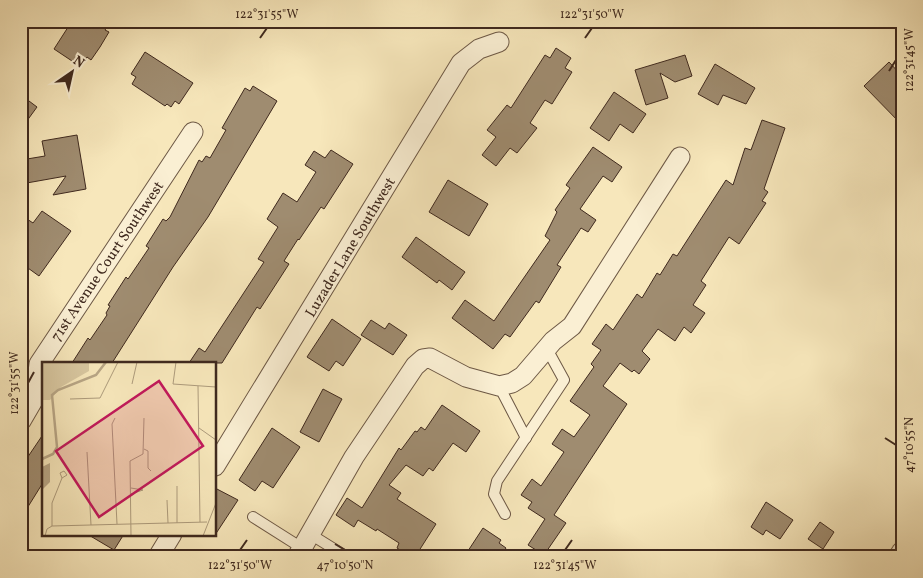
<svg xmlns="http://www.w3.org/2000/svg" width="923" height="578" font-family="Vollkorn,serif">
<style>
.building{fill:#9f8c70;stroke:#3f291e}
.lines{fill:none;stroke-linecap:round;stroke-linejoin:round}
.lane-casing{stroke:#6d5845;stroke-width:12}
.street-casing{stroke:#6d5845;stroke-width:21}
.lane{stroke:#faefd3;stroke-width:10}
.street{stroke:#faefd3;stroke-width:19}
.ticks{fill:none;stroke:#3f291e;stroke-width:2}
.labels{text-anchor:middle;stroke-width:5;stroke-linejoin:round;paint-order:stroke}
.street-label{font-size:15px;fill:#3f291e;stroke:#faefd3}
.inset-river{fill:none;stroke:#b8a686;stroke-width:2.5}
.inset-road{fill:none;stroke:#ad9b7c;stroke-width:1}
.view{fill:#c2185b;fill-opacity:0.15;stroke:#c2185b;stroke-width:2.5}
.inset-edge{fill:none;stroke:#3f291e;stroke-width:2.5}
.neatline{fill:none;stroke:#3f291e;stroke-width:2}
.ticks-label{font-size:12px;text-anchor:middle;fill:#3f291e}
</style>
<rect width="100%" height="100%" fill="#f7e7bb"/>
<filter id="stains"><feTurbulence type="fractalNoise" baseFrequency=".004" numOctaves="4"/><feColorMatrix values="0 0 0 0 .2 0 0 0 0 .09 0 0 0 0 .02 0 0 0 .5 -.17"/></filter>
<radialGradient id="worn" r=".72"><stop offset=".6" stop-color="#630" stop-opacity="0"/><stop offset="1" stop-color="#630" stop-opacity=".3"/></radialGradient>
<g class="building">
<polygon points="72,21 111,21 105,30 109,32 100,47 91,60 87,57 81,67 54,49"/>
<polygon points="556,48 571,58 565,68 572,72 552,104 545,100 530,123 537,128 517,153 510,148 496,166 482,155 496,137 487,130 507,105 511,108 545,55 550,58"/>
<polygon points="145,52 193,83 179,104 175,101 171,107 167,104 165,106 132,84 136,77 131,74"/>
<polygon points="685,55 692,76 675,82 660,73 668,98 646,105 635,70"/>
<polygon points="889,62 902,76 902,125 864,86"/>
<polygon points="715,64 755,88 746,104 723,95 718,105 698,94"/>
<polygon points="253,86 277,101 208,217 173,267 112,363 72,363 88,338 90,340 107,315 106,313 110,306 108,305 126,277 128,279 149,248 146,246 163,219 166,221 170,217 199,160 202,162 206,156 210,158 226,130 222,128 245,88 250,91"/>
<polygon points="614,92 646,114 633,133 620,124 609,141 590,128"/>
<polygon points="21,95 37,107 21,129"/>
<polygon points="762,120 785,128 764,189 768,192 762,201 766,203 739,244 729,237 701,281 706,285 693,305 705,313 691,333 684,327 675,341 658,329 642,351 650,359 639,374 634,370 632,372 620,363 603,386 627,404 554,515 566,523 544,555 528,545 545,519 528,508 532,502 521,495 532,479 541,486 564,452 552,444 562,429 574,437 590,415 570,401 594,367 591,364 601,350 592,344 606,324 613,330 637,294 642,298 657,273 660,275 673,254 677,256 726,180 733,185 745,148 751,150"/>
<polygon points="77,135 86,189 53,195 66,176 21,184 21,160 45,156 42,141"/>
<polygon points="593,147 622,167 612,182 603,176 580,209 596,220 588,232 581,228 557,265 561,267 539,303 536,301 510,337 505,334 493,349 452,318 465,300 494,321 550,240 545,236 557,212 555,210 570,188 566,185"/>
<polygon points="331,150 353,164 324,209 321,207 299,240 298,239 284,261 289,264 260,309 257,307 222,363 189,363 199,348 205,352 264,262 258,259 278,227 267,219 283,193 297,202 316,172 305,165 314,151 325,158"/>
<polygon points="448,180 488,204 469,236 429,212"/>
<polygon points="42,211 71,231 39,276 21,263 21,215 33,223"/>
<polygon points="416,237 465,272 452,290 439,280 437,283 402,257"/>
<polygon points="332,319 361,339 343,366 336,361 329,371 307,357"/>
<polygon points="371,320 385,329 389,323 407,335 393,355 361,335"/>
<polygon points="323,389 342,399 319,442 300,432"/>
<polygon points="442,405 480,431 466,452 453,443 433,471 429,468 423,476 406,465 389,485 401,493 397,499 436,524 415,557 411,557 397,548 399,543 377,529 376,531 358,520 354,527 336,515 347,498 362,508 399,448 401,450 415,431 417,432 421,427 425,430"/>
<polygon points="272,428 300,447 273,488 262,481 255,491 239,480"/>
<polygon points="44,433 44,481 21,518 21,467"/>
<polygon points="215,488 238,500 215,535"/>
<polygon points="766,502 793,520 780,539 766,530 763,535 751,527"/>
<polygon points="820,522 834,532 823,549 808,539"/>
<polygon points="483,528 501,540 499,543 506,548 500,557 464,557"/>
<polygon points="87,534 124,534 114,550"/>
</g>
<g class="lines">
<g class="lane-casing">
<g id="lane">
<polyline points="499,386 526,438"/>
<polyline points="505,514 494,494 497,481 564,380 547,349"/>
<polyline points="253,517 302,548"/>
<polyline points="310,534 347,557"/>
</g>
</g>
<g class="street-casing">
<g id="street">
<polyline points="21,421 35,397 39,364 193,132"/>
<polyline points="215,466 461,63 479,49 499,42"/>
<polyline points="158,557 172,534"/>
<polyline points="297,557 354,457 415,366 423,359 430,358 466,377 499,386 512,383 523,376 553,341 572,326 680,157"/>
<polyline points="898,557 902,551"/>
</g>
</g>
<use href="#lane" class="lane"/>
<use href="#street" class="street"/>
</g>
<path class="ticks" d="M260,38l7,-10M585,38l7,-10M889,71l7,-11M28,383l6,-11M885,438l11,7M335,544l10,6M240,550l7,-10M565,550l7,-10"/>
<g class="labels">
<g class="street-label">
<text transform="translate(350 247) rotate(-59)" y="5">Luzader Lane Southwest</text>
<text transform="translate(107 261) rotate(-56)" y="5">71st Avenue Court Southwest</text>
</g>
</g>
<g transform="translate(42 362)">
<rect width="174" height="174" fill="#f7e7bb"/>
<path d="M0,0h47v9l-28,16 -11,13h-8z" fill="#d8c7a0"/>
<path d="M8,101v19l-8,8v-23z" fill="#b8a686"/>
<path class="inset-river" d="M0,97l11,-5 4,-7 -5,-52 6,-5 38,-15 10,-13"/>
<path class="inset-road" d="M134,0l-3,22 43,3M90,22l5,-22M156,24l2,136M28,37l30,-1 18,-36M73,56l-3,6 5,100M157,66l17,12M102,87l4,2v17l3,3M45,90l4,73M135,124v37M89,126l12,2 -12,4M125,138l1,23M10,164v-23l10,-25 5,-3 -3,-4 -4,2 2,5M3,174l2,-7 5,-3 155,-4M89,174l-1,-75 13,-7 1,-36M161,174l13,-33"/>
<path class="view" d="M117,19l44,65 -104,71 -43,-66z"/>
<rect width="174" height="174" class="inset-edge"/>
</g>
<rect width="923" height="578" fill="none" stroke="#f7e7bb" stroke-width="55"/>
<g transform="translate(72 72) rotate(34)" stroke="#faefd3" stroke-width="4" paint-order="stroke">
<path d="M0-4L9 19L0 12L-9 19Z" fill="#3f291e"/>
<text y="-8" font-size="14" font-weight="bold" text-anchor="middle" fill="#3f291e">N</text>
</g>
<rect x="28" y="28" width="868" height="522" class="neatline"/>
<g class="ticks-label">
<text x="267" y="18">122°31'55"W</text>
<text x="592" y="18">122°31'50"W</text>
<text transform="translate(909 60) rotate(-90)" y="4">122°31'45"W</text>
<text transform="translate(14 383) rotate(-90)" y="4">122°31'55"W</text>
<text transform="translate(909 445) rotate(-90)" y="4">47°10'55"N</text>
<text x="240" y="569">122°31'50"W</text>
<text x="345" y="569">47°10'50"N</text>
<text x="565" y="569">122°31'45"W</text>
</g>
<rect width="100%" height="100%" filter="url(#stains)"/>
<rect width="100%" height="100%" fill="url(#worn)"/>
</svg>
